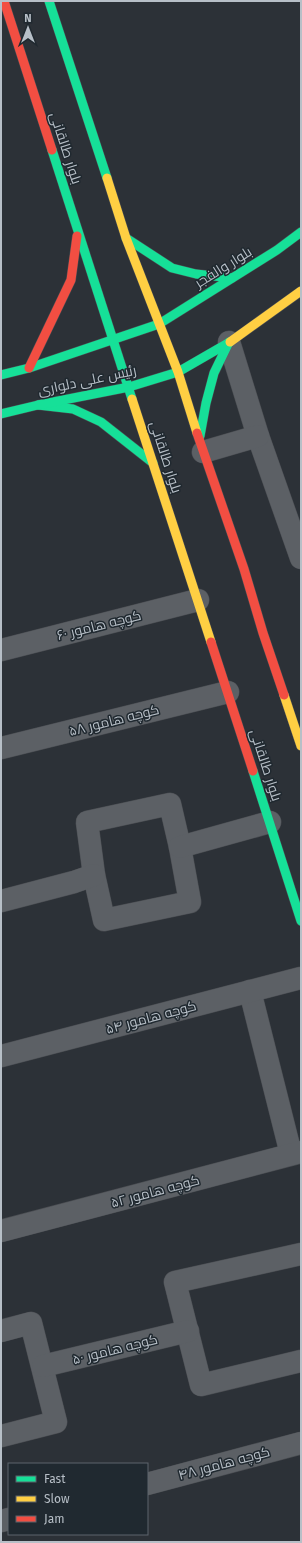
<svg xmlns="http://www.w3.org/2000/svg" width="302" height="1543" font-family="'Fira Sans',Cairo,sans-serif">
<style>
.lines{fill:none;stroke-linecap:round;stroke-linejoin:round}
.street-casing{stroke:#4a4d52;stroke-width:23}
.fast-casing{stroke:#4a4d52;stroke-width:10}
.slow-casing{stroke:#4a4d52;stroke-width:10}
.jam-casing{stroke:#4a4d52;stroke-width:10}
.street{stroke:#5c6065;stroke-width:22}
.fast{stroke:#16e098;stroke-width:9}
.slow{stroke:#ffcf43;stroke-width:9}
.jam{stroke:#f24e42;stroke-width:9}
.labels{text-anchor:middle;stroke-width:3;stroke-linejoin:round;paint-order:stroke}
.street-label{font-size:14px;fill:#b7bfc7;stroke:#202930}
</style>
<rect width="100%" height="100%" fill="#2c3137"/>
<g class="lines">
<g class="street-casing">
<g id="street">
<polyline points="229,342 258,436 301,558"/>
<polyline points="203,452 258,436"/>
<polyline points="1,650 198,600"/>
<polyline points="1,748 228,692"/>
<polygon points="170,804 180,847 190,902 104,920 94,875 87,822"/>
<polyline points="180,847 270,822"/>
<polyline points="1,901 74,882 94,875"/>
<polyline points="250,991 291,1154"/>
<polyline points="1,1056 301,978"/>
<polyline points="1,1231 301,1152"/>
<polyline points="301,1254 175,1282 201,1385 301,1361"/>
<polyline points="1,1331 31,1323 56,1422 1,1436"/>
<polyline points="43,1366 188,1331"/>
<polyline points="147,1484 301,1443"/>
<polyline points="1,1521 9,1519"/>
</g>
</g>
<g class="fast-casing">
<g id="fast">
<polyline points="49,1 107,178"/>
<polyline points="52,150 132,399"/>
<polyline points="126,238 172,268 196,274 232,278"/>
<polyline points="1,375 29,368 159,324 277,250 301,232"/>
<polyline points="38,405 73,409 101,422 153,463"/>
<polyline points="1,414 38,405 129,387 178,372 230,342"/>
<polyline points="200,436 206,403 214,373 229,342"/>
<polyline points="253,771 301,921"/>
</g>
</g>
<g class="slow-casing">
<g id="slow">
<polyline points="107,178 126,238 178,372 197,433"/>
<polyline points="230,342 301,291"/>
<polyline points="132,399 211,642"/>
<polyline points="284,695 301,746"/>
</g>
</g>
<g class="jam-casing">
<g id="jam">
<polyline points="4,1 52,150"/>
<polyline points="29,368 71,280 77,236"/>
<polyline points="197,433 244,569 263,633 284,695"/>
<polyline points="211,642 253,771"/>
</g>
</g>
<use href="#street" class="street"/>
<use href="#fast" class="fast"/>
<use href="#slow" class="slow"/>
<use href="#jam" class="jam"/>
</g>
<g class="labels">
<g class="street-label">
<text transform="translate(66 148) rotate(72)" y="5">بلوار طالقانی</text>
<text transform="translate(223 267) rotate(-32)" y="5">بلوار والفجر</text>
<text transform="translate(87 380) rotate(-12)" y="5">رئیس علی دلواری</text>
<text transform="translate(166 457) rotate(72)" y="5">بلوار طالقانی</text>
<text transform="translate(99 625) rotate(-14)" y="5">کوچه هامور ۶۰</text>
<text transform="translate(114 720) rotate(-14)" y="5">کوچه هامور ۵۸</text>
<text transform="translate(266 765) rotate(72)" y="5">بلوار طالقانی</text>
<text transform="translate(151 1017) rotate(-15)" y="5">کوچه هامور ۵۴</text>
<text transform="translate(155 1191) rotate(-15)" y="5">کوچه هامور ۵۲</text>
<text transform="translate(115 1349) rotate(-14)" y="5">کوچه هامور ۵۰</text>
<text transform="translate(224 1463) rotate(-15)" y="5">کوچه هامور ۴۸</text>
</g>
</g>
<rect width="302" height="1543" fill="none" stroke="#b7bfc7" stroke-width="4"/>
<rect x="8" y="1463" width="140" height="72" fill="#202930" stroke="#5c656c"/>
<rect x="16" y="1476" width="20" height="6" fill="#16e098" stroke="#5c656c"/>
<text x="44" y="1483" font-size="12" fill="#b7bfc7">Fast</text>
<rect x="16" y="1496" width="20" height="6" fill="#ffcf43" stroke="#5c656c"/>
<text x="44" y="1503" font-size="12" fill="#b7bfc7">Slow</text>
<rect x="16" y="1516" width="20" height="6" fill="#f24e42" stroke="#5c656c"/>
<text x="44" y="1523" font-size="12" fill="#b7bfc7">Jam</text>
<g transform="translate(28 28)" stroke="#202930" stroke-width="3" paint-order="stroke">
<path d="M0-3L7 15L0 10L-7 15Z" fill="#b7bfc7"/>
<text y="-6" font-size="11" font-weight="bold" text-anchor="middle" fill="#b7bfc7">N</text>
</g>
</svg>
